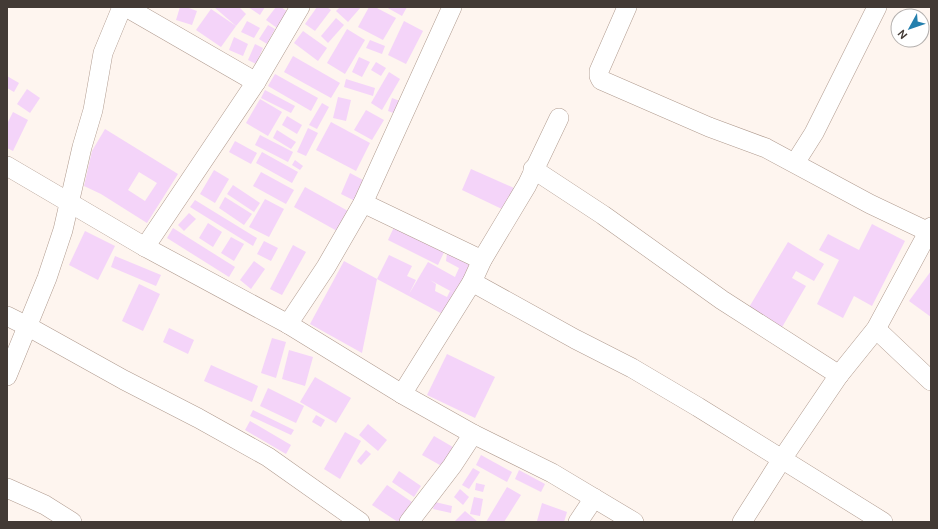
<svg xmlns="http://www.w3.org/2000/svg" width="938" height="529" font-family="'DM Sans',sans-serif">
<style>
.building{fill:#f4d4f9;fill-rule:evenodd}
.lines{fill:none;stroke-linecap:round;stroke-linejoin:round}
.street-casing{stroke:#b09b8f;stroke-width:20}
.street{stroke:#fff;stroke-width:19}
</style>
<rect width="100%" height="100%" fill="#fef5ef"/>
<g class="building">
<polygon points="180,7 186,7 197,11 192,25 176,20"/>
<polygon points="214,7 239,7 246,14 236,26"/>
<polygon points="248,7 265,7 260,15"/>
<polygon points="276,7 281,7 288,12 277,28 266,20"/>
<polygon points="317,7 327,7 331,10 315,31 305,24"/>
<polygon points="340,7 361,7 348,22 336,11"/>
<polygon points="369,7 375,7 396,18 383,40 358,27"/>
<polygon points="386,7 407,7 402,16"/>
<polygon points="211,9 236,26 221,47 196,30"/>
<polygon points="336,18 344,25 328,43 321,36"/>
<polygon points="247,21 260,28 254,38 241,32"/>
<polygon points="404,21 423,31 406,64 388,55"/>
<polygon points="268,25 275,29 267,44 259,39"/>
<polygon points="347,29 365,40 345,74 327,63"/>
<polygon points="303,31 327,48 318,61 294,43"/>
<polygon points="234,37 248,44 243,56 229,50"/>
<polygon points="370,40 385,46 382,54 366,48"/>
<polygon points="255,44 263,48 256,64 248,60"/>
<polygon points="293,56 340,83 331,98 284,72"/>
<polygon points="359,57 370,62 362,77 352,72"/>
<polygon points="376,62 386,68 381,76 371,70"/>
<polygon points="389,72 400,79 382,110 371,103"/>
<polygon points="275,74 318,98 311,111 268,86"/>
<polygon points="7,76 19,83 14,92 7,88"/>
<polygon points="346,79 375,88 373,96 344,87"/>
<polygon points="27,89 40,98 30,113 17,104"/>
<polygon points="265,90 295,106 291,113 261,98"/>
<polygon points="338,97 351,100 346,121 333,118"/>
<polygon points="392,98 400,101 396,114 388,111"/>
<polygon points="260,99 282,112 268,136 246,123"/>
<polygon points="322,103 329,107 317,129 309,125"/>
<polygon points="366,110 384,120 372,140 354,130"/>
<polygon points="13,112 28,120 13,151 7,148 7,124"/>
<polygon points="287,116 302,125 297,134 282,125"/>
<polygon points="331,122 370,143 356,171 316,150"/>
<polygon points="308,128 318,133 306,156 297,152"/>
<path d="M105,129l73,45 -31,49 -46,-29 -17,-8 8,-35zM139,172l18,11 -12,18 -17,-11z"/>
<polygon points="277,130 296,142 291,149 273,138"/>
<polygon points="260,135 293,152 288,162 255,145"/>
<polygon points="235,141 257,153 251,164 229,152"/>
<polygon points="262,152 298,172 292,183 256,163"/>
<polygon points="295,160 303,166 300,170 292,165"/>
<polygon points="471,169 514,188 504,210 462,190"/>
<polygon points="214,170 229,179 215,203 200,194"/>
<polygon points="261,172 294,190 286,204 253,186"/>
<polygon points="350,173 365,181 355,201 341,194"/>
<polygon points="233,185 260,203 254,212 227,194"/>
<polygon points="305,187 348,211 337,231 294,207"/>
<polygon points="225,197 252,214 244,225 219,208"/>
<polygon points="265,199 284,209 269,237 249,227"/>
<polygon points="195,200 257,238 253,246 190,207"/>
<polygon points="189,213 196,219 184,231 178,225"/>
<polygon points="208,223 222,232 213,247 199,238"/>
<polygon points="872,224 905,241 872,306 854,296 843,318 817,304 839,260 819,250 828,234 859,250"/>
<polygon points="395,225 445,250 438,265 388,240"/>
<polygon points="173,228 235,267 229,277 167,238"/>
<polygon points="85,231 115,246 98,280 69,265"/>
<polygon points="231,237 244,244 234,261 221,253"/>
<polygon points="264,241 278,248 271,261 257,254"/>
<polygon points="788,242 824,264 814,281 796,271 792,278 806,286 781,329 748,309"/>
<polygon points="293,245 306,252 282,295 270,289"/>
<path d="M447,253l26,14 -25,50 -71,-38 12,-24 23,11 -5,10 9,4 -7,14 19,-32 27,15 4,-9 -13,-7zM430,280l26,14 -6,-3 -3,6 -12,-6 1,-7z"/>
<polygon points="115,256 161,275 156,286 111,267"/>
<polygon points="254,261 265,269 251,289 240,280"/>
<polygon points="344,261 377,279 362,353 310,324"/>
<polygon points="931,271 931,317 909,301"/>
<polygon points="139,284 160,294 143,331 122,321"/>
<polygon points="169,328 194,340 188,354 163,342"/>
<polygon points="272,338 286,342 276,378 261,373"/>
<polygon points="289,350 313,357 305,386 282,379"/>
<polygon points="447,354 495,377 475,418 427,395"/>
<polygon points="211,365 258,386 252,402 204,381"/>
<polygon points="315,377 351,398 336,423 300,402"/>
<polygon points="268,388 304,406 296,423 260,406"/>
<polygon points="253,410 294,430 291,435 250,416"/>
<polygon points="316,415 325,420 321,427 312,422"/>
<polygon points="250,421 291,445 286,454 245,430"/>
<polygon points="368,424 387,440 378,451 359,435"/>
<polygon points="345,432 361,441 340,479 324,469"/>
<polygon points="434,436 458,450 447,469 422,455"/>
<polygon points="366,450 371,454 361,465 357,461"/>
<polygon points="481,455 512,472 507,482 476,465"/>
<polygon points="473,468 480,472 469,489 462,485"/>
<polygon points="519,470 545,484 541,492 515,479"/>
<polygon points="399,471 421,486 414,497 392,482"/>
<polygon points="476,483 485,485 483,492 475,490"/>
<polygon points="387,485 412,502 398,522 372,505"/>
<polygon points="507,487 521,495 504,522 486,522"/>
<polygon points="460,489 469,497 463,505 454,497"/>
<polygon points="474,497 483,499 480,516 470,514"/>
<polygon points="435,502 452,506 451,513 433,509"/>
<polygon points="542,503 567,512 564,522 540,522 537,521"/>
<polygon points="465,511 478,522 454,522"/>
</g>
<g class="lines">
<g class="street-casing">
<g id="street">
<polyline points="126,7 256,82"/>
<polyline points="627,7 599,71 599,76 601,80 709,127 766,148 870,204 931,233"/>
<polyline points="795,163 814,133 877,7"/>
<polyline points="7,166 145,247 288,324 402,394 473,434 552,473 634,522"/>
<polyline points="533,169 603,215 722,300 839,375"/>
<polyline points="363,203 482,260"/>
<polyline points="145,247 256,82 300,7"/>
<polyline points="472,282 575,339 632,368 698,407 883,522"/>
<polyline points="7,316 27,326 124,380 198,418 268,457 360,522"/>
<polyline points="288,324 326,267 363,203 452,7"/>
<polyline points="876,329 931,381"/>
<polyline points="7,376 47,278 63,230 82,147 93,110 103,53 122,7"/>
<polyline points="402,394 472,282 482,260 527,185 559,118"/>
<polyline points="7,488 45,505 72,522"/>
<polyline points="409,522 452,466 473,434"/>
<polyline points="578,522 594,498"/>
<polyline points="742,522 782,459 839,375 876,329 931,227"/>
</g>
</g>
<use href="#street" class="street"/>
</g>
<rect width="938" height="529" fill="none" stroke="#433a35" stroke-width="16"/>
<g transform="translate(910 28) rotate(230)"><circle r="19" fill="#ffffff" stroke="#b4b0ae"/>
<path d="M0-3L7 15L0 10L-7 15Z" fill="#247fad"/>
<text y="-6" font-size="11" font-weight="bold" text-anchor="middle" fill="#433a35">N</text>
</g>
</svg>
